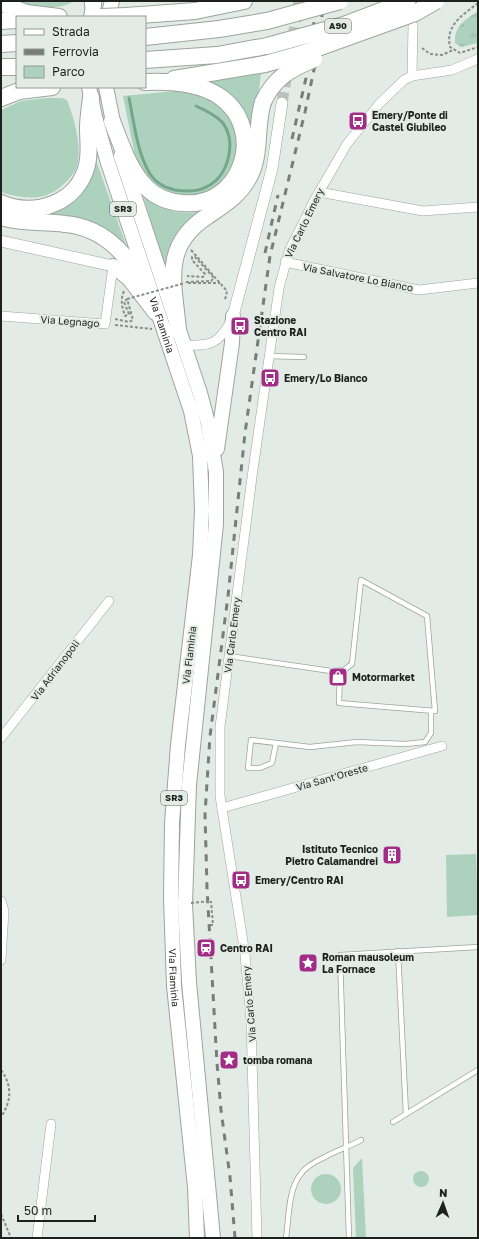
<svg xmlns="http://www.w3.org/2000/svg" width="479" height="1239" font-family="'Golos Text',sans-serif">
<style>
.green{fill:#acd1bc}
.park{fill:url(#park-tufts)}
.lines{fill:none;stroke-linecap:round;stroke-linejoin:round}
.stream{stroke:#74a68a;stroke-width:3}
.tertiary-tunnel{stroke:#bbc2be;stroke-width:11;stroke-dasharray:11 5.5;stroke-linecap:butt}
.service-casing{stroke:#9ca49f;stroke-width:6}
.minor-casing{stroke:#9ca49f;stroke-width:10}
.tertiary-casing{stroke:#9ca49f;stroke-width:12}
.trunk-casing{stroke:#9ca49f;stroke-width:16}
.motorway-casing{stroke:#9ca49f;stroke-width:18}
.path{stroke:#888e8a;stroke-width:2;stroke-dasharray:3 2;stroke-linecap:butt}
.service{stroke:#fff;stroke-width:4.5}
.minor{stroke:#fff;stroke-width:9}
.tertiary{stroke:#fff;stroke-width:11}
.trunk{stroke:#fff;stroke-width:14}
.motorway{stroke:#fff;stroke-width:16}
.rail{stroke:#787d7a;stroke-width:3;stroke-dasharray:7 7;stroke-linecap:butt}
.motorway-bridge-casing{stroke:#9ca49f;stroke-width:18;stroke-linecap:butt}
.path-bridge{stroke:#888e8a;stroke-width:2;stroke-dasharray:3 2;stroke-linecap:butt}
.motorway-bridge{stroke:#fff;stroke-width:16}
.labels{text-anchor:middle;stroke-width:4;stroke-linejoin:round;paint-order:stroke}
.shield{fill:#e3ebe6;stroke:#585d5a;stroke-width:1}
.shield-label{font-size:9px;font-weight:bold;fill:#1d201e}
.poi-label{font-size:10px;font-weight:bold;fill:#1d201e;stroke:#e3ebe6;text-anchor:start}
.street-label{font-size:10px;fill:#1d201e;stroke:#e3ebe6}
</style>
<defs>
<pattern id="park-tufts" width="24" height="20" patternUnits="userSpaceOnUse"><rect width="24" height="20" fill="#acd1bc"/><path d="M3 7l-1-3M5 7V3M7 7l1-3M15 17l-1-3M17 17v-4M19 17l1-3" fill="none" stroke="#94b3a1"/></pattern>
</defs>
<rect width="100%" height="100%" fill="#e3ebe6"/>
<g class="green">
<path d="M8,1h65c-11,11 -51,5 -65,0z"/>
<polygon points="261,73 253,140 201,81"/>
<polygon points="175,91 201,92 221,104 234,118 240,148 227,179 212,192 198,197 168,195 154,186 143,173 135,156 123,96"/>
<path d="M46,98h16l5,2c7,18 14,42 11,61 -1,9 -6,15 -12,21 -18,19 -38,18 -62,11l-3,-2v-81l20,-9z"/>
<polygon points="96,160 127,248 42,217 61,209 93,170"/>
<path d="M142,191c18,18 32,24 58,21 -19,15 -34,30 -35,56z"/>
<polygon points="476,854 478,915 447,917 446,855"/>
<polygon points="362,1158 366,1238 356,1238 353,1168"/>
<circle cx="421" cy="1179" r="8"/>
<circle cx="326" cy="1189" r="15"/>
</g>
<path class="park" d="M478,11v32l-17,4 -6,-4c-1,-17 10,-23 23,-32z"/>
<g class="lines">
<path class="stream" d="M129,98c5,24 8,55 21,76 6,9 15,14 25,16 12,2 23,2 33,-4 21,-11 29,-45 14,-64 -7,-7 -17,-12 -26,-16"/>
<polyline class="tertiary-tunnel" points="282,103 299,1"/>
<g class="service-casing">
<g id="service">
<polyline points="268,356 304,357"/>
<polyline points="229,656 331,671 344,670 352,664 361,580 427,616 435,711 339,703 340,670"/>
<polyline points="276,743 272,763 260,768 248,768 251,740 310,747 357,742 405,744 425,742 431,733 431,711"/>
<polyline points="398,951 406,1114"/>
<polyline points="393,1122 478,1070"/>
<path d="M286,1238c3,-20 2,-47 14,-63 5,-8 16,-14 25,-18 12,-7 24,-10 36,-17"/>
<polyline points="349,1238 340,955 478,947"/>
</g>
</g>
<g class="minor-casing">
<g id="minor">
<polyline points="412,76 413,25"/>
<polyline points="319,192 423,211 478,207"/>
<polyline points="285,262 419,290 478,283"/>
<polyline points="1,316 105,324 113,266"/>
<path d="M183,345c27,1 35,0 48,-24"/>
<polyline points="1,738 109,601"/>
<polyline points="222,808 442,746"/>
<polyline points="1,901 4,911 1,960"/>
<polyline points="37,1238 51,1124"/>
<polyline points="257,1238 251,1022 245,954 220,796 220,727 252,477 279,288 289,251 315,199 347,144 379,104 404,80 412,76 452,70 478,59"/>
</g>
</g>
<g class="tertiary-casing">
<g id="tertiary">
<polyline points="1,241 113,266"/>
<polyline points="233,316 272,169 282,103"/>
</g>
</g>
<g class="trunk-casing">
<g id="trunk">
<polyline points="91,17 94,1"/>
<polyline points="108,17 112,1"/>
<path id="s1" d="M89,87l6,30 13,46 83,248 9,45 2,54 -2,45 -22,190 -6,78 -1,75 3,88 21,201 2,51"/>
<polyline points="106,87 115,132"/>
<polyline points="121,156 200,393 208,423 216,472 216,524 189,785 185,904 189,982 213,1238"/>
<polyline points="113,266 129,279 155,313"/>
<polyline points="217,449 232,343 233,316"/>
</g>
</g>
<g class="motorway-casing">
<g id="motorway">
<polyline points="93,1 93,5"/>
<polyline points="1,3 26,13 59,17"/>
<polyline points="126,16 195,11 244,1"/>
<polyline points="1,21 17,20"/>
<polyline points="145,37 219,29 267,21"/>
<polyline points="1,44 17,43"/>
<polyline points="145,60 217,55 267,46"/>
<polyline points="1,67 17,67"/>
<polyline points="174,79 265,64"/>
<polyline points="1,98 19,91 52,87"/>
<path d="M112,121c9,23 17,49 35,67 9,9 22,14 35,15 60,6 86,-74 37,-107 -20,-13 -51,-15 -74,-14"/>
<path d="M1,203c34,15 77,0 86,-38 3,-13 1,-25 1,-37 0,-10 2,-21 3,-31"/>
<path d="M1,217c22,7 42,4 64,7 44,4 65,36 86,70"/>
<path d="M178,330c-4,-46 -17,-83 28,-113 16,-11 32,-20 42,-38 14,-23 7,-52 15,-77"/>
</g>
</g>
<g class="path">
<path d="M478,3c-15,12 -33,22 -28,44l10,6 18,-6"/>
<polyline points="422,48 430,54 442,55 453,50"/>
<polyline points="191,250 227,291 225,300"/>
<polyline points="186,282 211,281 214,278 195,257 192,257 192,260 205,274 203,277 187,276"/>
<polyline points="188,283 220,283"/>
<path d="M124,291c-4,9 -2,16 1,25l4,-2 -5,-12 3,-3"/>
<polyline points="115,319 129,322 133,320 127,299"/>
<polyline points="115,325 152,329"/>
<polyline points="210,925 213,925 211,901"/>
<path d="M1,1070c12,16 10,32 0,47"/>
<polyline points="1,1214 11,1238"/>
</g>
<use href="#service" class="service"/>
<use href="#minor" class="minor"/>
<use href="#tertiary" class="tertiary"/>
<use href="#trunk" class="trunk"/>
<use href="#motorway" class="motorway"/>
<g class="rail">
<polyline points="292,139 306,78 317,1"/>
<polyline points="265,253 278,195"/>
<polyline points="235,1238 230,1177 221,1110 217,1063 207,888 205,814 210,736 228,596 245,433 270,256 305,112 315,65 324,1"/>
</g>
<g class="motorway-bridge-casing">
<g id="motorway-bridge">
<polyline points="101,17 126,16"/>
<polyline points="267,21 340,1"/>
<polyline points="267,46 344,25 407,1"/>
<polyline points="265,64 301,54 415,13 436,1"/>
<path d="M263,102c11,-24 27,-33 51,-43"/>
</g>
</g>
<g class="path-bridge">
<polyline points="127,299 185,283"/>
<polyline points="191,903 211,901"/>
</g>
<use href="#motorway-bridge" class="motorway-bridge"/>
</g>
<defs>
<g id="bus-square" transform="scale(1)"><rect x="-9" y="-9" width="18" height="18" rx="4" fill="#a32d86" stroke="#e3ebe6"/><path d="M-5-6H5V4H4V6H2V4H-2V6H-4V4H-5ZM-3.5-4V0h7V-4ZM-3.5 1.2v1.5H-2V1.2ZM2 1.2v1.5H3.5V1.2Z" fill="#fff"/></g>
<g id="shop-square" transform="scale(1)"><rect x="-9" y="-9" width="18" height="18" rx="4" fill="#a32d86" stroke="#e3ebe6"/><path d="M-5-2.5h2.3a2.7 3.5 0 0 1 5.4 0H5L5.5 6h-11ZM-1.5-2.5h3a1.5 2.3 0 0 0-3 0Z" fill="#fff"/></g>
<g id="building-square" transform="scale(1)"><rect x="-9" y="-9" width="18" height="18" rx="4" fill="#a32d86" stroke="#e3ebe6"/><path d="M-4-6H4V6H1V3H-1V6H-4ZM-2.5-4.3h1.7v1.8h-1.7ZM.8-4.3h1.7v1.8H.8ZM-2.5-1h1.7V.8h-1.7ZM.8-1h1.7V.8H.8Z" fill="#fff"/></g>
<g id="station-square" transform="scale(1)"><rect x="-9" y="-9" width="18" height="18" rx="4" fill="#a32d86" stroke="#e3ebe6"/><path d="M-3-6H3Q5-6 5-4V2Q5 4 3 4L4.5 6H3L1.5 4h-3L-3 6H-4.5L-3 4Q-5 4-5 2V-4Q-5-6-3-6ZM-3.5-4v3h7v-3ZM-3.5 1v1.5H-2V1ZM2 1v1.5H3.5V1Z" fill="#fff"/></g>
<g id="sight-square" transform="scale(1)"><rect x="-9" y="-9" width="18" height="18" rx="4" fill="#a32d86" stroke="#e3ebe6"/><path d="M0-6L1.8-2.2L6-1.7L2.9 1.2L3.7 5.4L0 3.3L-3.7 5.4L-2.9 1.2L-6-1.7L-1.8-2.2Z" fill="#fff"/></g>
</defs>
<g fill-rule="evenodd">
<use href="#bus-square" x="358" y="121"/>
<use href="#bus-square" x="240" y="326"/>
<use href="#bus-square" x="270" y="378"/>
<use href="#shop-square" x="338" y="677"/>
<use href="#building-square" x="392" y="855"/>
<use href="#bus-square" x="241" y="880"/>
<use href="#station-square" x="206" y="948"/>
<use href="#sight-square" x="308" y="963"/>
<use href="#sight-square" x="229" y="1060"/>
</g>
<g class="labels">
<g class="shield">
<rect x="325" y="19" width="26" height="14" rx="3"/>
<rect x="110" y="202" width="26" height="14" rx="3"/>
<rect x="161" y="791" width="26" height="14" rx="3"/>
</g>
<g class="shield-label">
<text x="338" y="29">A90</text>
<text x="123" y="212">SR3</text>
<text x="174" y="801">SR3</text>
</g>
<g class="poi-label">
<text x="372" y="119">Emery/Ponte di<tspan x="372" dy="12">Castel Giubileo</tspan></text>
<text x="254" y="324">Stazione<tspan x="254" dy="12">Centro RAI</tspan></text>
<text x="284" y="382">Emery/Lo Bianco</text>
<text x="352" y="681">Motormarket</text>
<text x="378" y="853" text-anchor="end">Istituto Tecnico<tspan x="378" dy="12">Pietro Calamandrei</tspan></text>
<text x="255" y="884">Emery/Centro RAI</text>
<text x="220" y="952">Centro RAI</text>
<text x="322" y="961">Roman mausoleum<tspan x="322" dy="12">La Fornace</tspan></text>
<text x="243" y="1064">tomba romana</text>
</g>
<g class="street-label">
<text transform="translate(304 223) rotate(-64)" y="4">Via Carlo Emery</text>
<text transform="translate(358 277) rotate(11)" y="4">Via Salvatore Lo Bianco</text>
<text transform="translate(70 321) rotate(4)" y="4">Via Legnago</text>
<text dy="4" stroke="none"><textPath href="#s1" startOffset="249">Via Flaminia</textPath></text>
<text transform="translate(232 635) rotate(-83)" y="4">Via Carlo Emery</text>
<text transform="translate(189 655) rotate(-83)" y="4">Via Flaminia</text>
<text transform="translate(55 670) rotate(-53)" y="4">Via Adrianopoli</text>
<text transform="translate(332 777) rotate(-16)" y="4">Via Sant'Oreste</text>
<text dy="4" stroke="none"><textPath href="#s1" startOffset="909">Via Flaminia</textPath></text>
<text transform="translate(249 1004) rotate(-95)" y="4">Via Carlo Emery</text>
</g>
</g>
<rect width="479" height="1239" fill="none" stroke="#1d201e" stroke-width="4"/>
<rect x="16" y="16" width="130" height="72" fill="#e3ebe6" stroke="#949a96"/>
<rect x="24" y="29" width="20" height="6" fill="#ffffff" stroke="#949a96"/>
<text x="52" y="36" font-size="12" fill="#1d201e">Strada</text>
<rect x="24" y="49" width="20" height="6" fill="#787d7a" stroke="#949a96"/>
<text x="52" y="56" font-size="12" fill="#1d201e">Ferrovia</text>
<rect x="24" y="66" width="20" height="12" fill="#acd1bc" stroke="#949a96"/>
<text x="52" y="76" font-size="12" fill="#1d201e">Parco</text>
<g transform="translate(443 1203) rotate(2)" stroke="#e3ebe6" stroke-width="3" paint-order="stroke">
<path d="M0-3L7 15L0 10L-7 15Z" fill="#1d201e"/>
<text y="-6" font-size="11" font-weight="bold" text-anchor="middle" fill="#1d201e">N</text>
</g>
<path d="M18 1215v6h77v-6" fill="none" stroke="#1d201e" stroke-width="2"/>
<text x="24" y="1215" font-size="12" fill="#1d201e" stroke="#e3ebe6" stroke-width="3" paint-order="stroke">50 m</text>
</svg>
